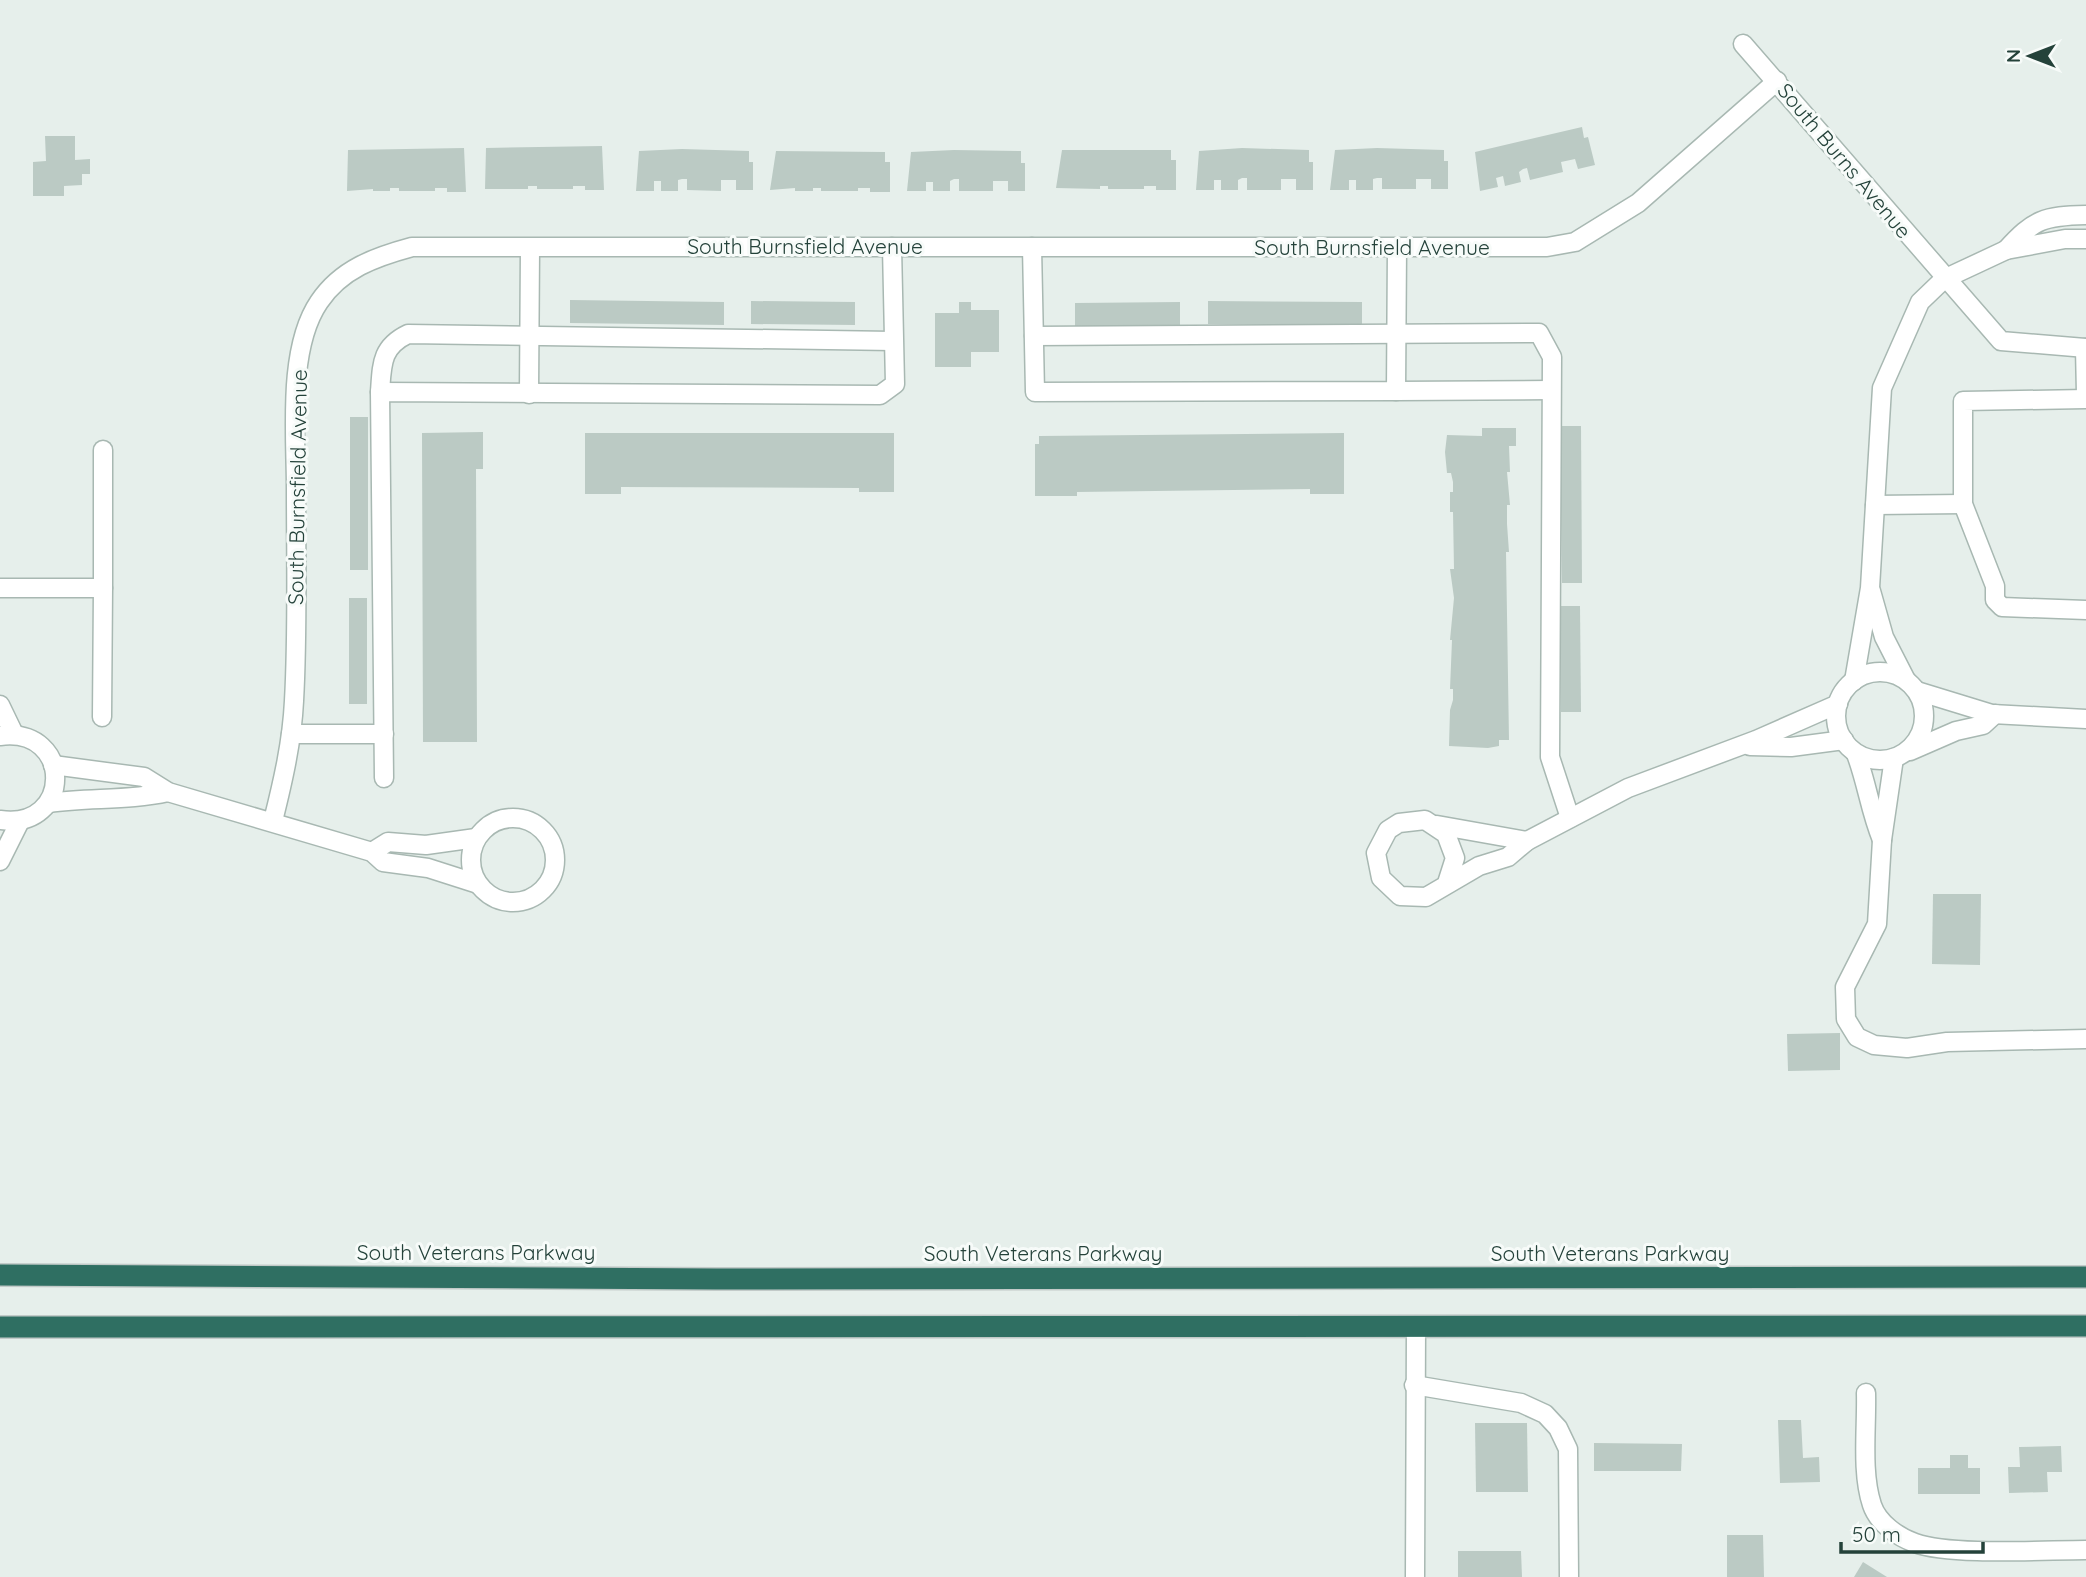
<svg xmlns="http://www.w3.org/2000/svg" width="2086" height="1577" font-family="Quicksand,sans-serif">
<style>
.building{fill:#bbcac4}
.lines{fill:none;stroke-linecap:round;stroke-linejoin:round}
.minor-casing{stroke:#a8b8b2;stroke-width:21}
.highway-casing{stroke:#c2cac8;stroke-width:24}
.minor{stroke:#fff;stroke-width:18}
.highway{stroke:#2f6f62;stroke-width:21}
.labels{text-anchor:middle;stroke-width:6;stroke-linejoin:round;paint-order:stroke}
.street-label{font-size:21px;fill:#24423a;stroke:#f7fbf9}
</style>
<rect width="100%" height="100%" fill="#e6efeb"/>
<g class="building">
<polygon points="1582,127 1584,138 1588,137 1595,165 1578,169 1575,159 1561,162 1563,172 1530,180 1527,168 1523,169 1519,172 1521,182 1505,186 1503,176 1496,178 1498,187 1480,191 1475,152"/>
<polygon points="45,136 75,136 75,160 90,159 90,174 82,174 82,185 64,186 64,196 33,196 33,162 46,161"/>
<polygon points="602,146 604,190 585,190 585,186 573,186 573,189 537,189 537,186 528,186 528,189 485,189 486,148"/>
<polygon points="464,148 466,192 447,192 447,188 435,188 435,191 399,191 399,188 390,188 390,191 373,191 373,189 347,191 348,150"/>
<polygon points="1242,148 1309,150 1309,162 1313,162 1313,190 1296,190 1296,179 1281,179 1281,190 1247,190 1247,178 1242,178 1238,180 1238,190 1221,190 1221,180 1214,180 1214,190 1196,190 1199,151"/>
<polygon points="1377,148 1444,150 1444,161 1448,161 1448,189 1431,189 1431,179 1416,179 1416,189 1382,189 1382,178 1377,178 1373,179 1373,190 1356,190 1356,180 1349,180 1349,190 1330,190 1335,150"/>
<polygon points="682,149 749,151 749,162 753,162 753,190 736,190 736,180 721,180 721,191 687,190 687,179 682,179 678,180 678,191 661,191 661,181 654,181 654,191 636,191 639,151"/>
<polygon points="954,150 1021,151 1021,163 1025,163 1025,191 1008,191 1008,181 993,181 993,191 959,191 959,179 954,179 950,181 950,191 933,191 933,182 926,182 926,191 907,191 911,152"/>
<polygon points="1062,150 1171,150 1171,160 1176,160 1176,190 1156,190 1156,186 1144,186 1144,189 1108,189 1108,186 1100,186 1100,189 1056,188"/>
<polygon points="776,151 885,152 885,162 890,162 890,192 870,192 870,188 858,188 858,191 821,191 821,188 813,188 813,191 795,191 795,188 770,190"/>
<polygon points="570,300 724,302 724,325 570,323"/>
<polygon points="751,301 855,302 855,325 751,324"/>
<polygon points="1208,301 1362,302 1362,326 1208,324"/>
<polygon points="959,302 971,302 971,310 999,310 999,352 971,352 971,367 935,367 935,313 959,313"/>
<polygon points="1180,302 1180,326 1075,327 1075,303"/>
<rect x="350" y="417" width="18" height="153"/>
<polygon points="1560,426 1581,426 1582,583 1562,583"/>
<polygon points="1482,428 1516,428 1516,446 1509,446 1510,472 1507,472 1510,505 1507,505 1507,524 1509,552 1506,552 1509,740 1499,740 1499,746 1488,748 1449,746 1450,710 1453,700 1453,689 1450,689 1452,640 1450,640 1454,598 1450,569 1454,569 1453,512 1450,512 1450,492 1453,492 1453,482 1451,473 1447,473 1445,452 1447,435 1482,436"/>
<polygon points="483,432 483,469 476,469 477,742 423,742 422,433"/>
<polygon points="585,433 894,433 894,492 859,492 859,488 621,487 621,494 585,494"/>
<polygon points="1344,433 1344,494 1310,494 1310,489 1077,492 1077,496 1035,496 1035,444 1039,444 1039,436"/>
<rect x="349" y="598" width="18" height="106"/>
<polygon points="1560,606 1580,606 1581,712 1561,712"/>
<polygon points="1933,894 1981,894 1980,965 1932,964"/>
<polygon points="1840,1033 1840,1070 1788,1071 1787,1034"/>
<polygon points="1778,1420 1801,1420 1803,1458 1819,1457 1820,1482 1780,1483"/>
<polygon points="1475,1423 1527,1423 1528,1492 1476,1492"/>
<polygon points="1594,1443 1682,1444 1681,1471 1594,1471"/>
<polygon points="2061,1446 2062,1472 2047,1472 2048,1492 2009,1493 2008,1467 2020,1467 2019,1447"/>
<polygon points="1950,1455 1968,1455 1968,1468 1980,1468 1980,1494 1918,1494 1918,1468 1950,1468"/>
<polygon points="1727,1535 1763,1535 1764,1577 1727,1577"/>
<polygon points="1458,1551 1521,1551 1522,1577 1458,1577"/>
<polygon points="1863,1562 1887,1577 1854,1577"/>
</g>
<g class="lines">
<g class="minor-casing">
<g id="minor">
<polyline points="1743,44 2001,341 2086,348"/>
<path d="M2086,215c-42,1 -52,4 -80,35l59,-11h21"/>
<polyline points="1032,247 1035,392 1396,391 1397,247"/>
<polyline points="1034,336 1539,333 1552,357 1550,757 1570,818"/>
<polyline points="2085,348 2086,394"/>
<polyline points="1396,391 1551,390"/>
<path d="M380,392c2,-28 1,-45 28,-58l485,7"/>
<polyline points="529,394 530,248"/>
<polyline points="2086,399 1963,401 1963,504 1995,586 1995,600 2002,607 2086,610"/>
<polyline points="1875,505 1963,504"/>
<polyline points="0,588 103,588 102,717"/>
<polyline points="103,588 103,450"/>
<polyline points="1871,591 1884,637 1906,680"/>
<circle cx="1880" cy="716" r="44"/>
<polyline points="1854,681 1870,588 1882,388 1920,302 1944,279 2006,250"/>
<polyline points="1917,691 1992,714 2086,719"/>
<polyline points="0,705 14,734"/>
<polyline points="291,734 384,734"/>
<path d="M0,736c74,-10 73,95 0,84"/>
<polyline points="1750,746 1791,747 1844,740"/>
<polyline points="1910,751 1956,731 1983,725 1995,714"/>
<path d="M1856,754c11,29 14,57 26,86"/>
<polyline points="1894,758 1882,840 1877,924 1845,987 1846,1019 1857,1037 1874,1045 1907,1048 1947,1042 2086,1039"/>
<polyline points="53,765 144,777 168,792 372,852 383,862 428,868 478,884"/>
<polyline points="384,778 380,392 880,395 895,384 892,247"/>
<path d="M49,803c40,-6 79,-2 119,-11"/>
<circle cx="513" cy="860" r="42"/>
<path d="M273,821c10,-40 19,-79 21,-120 4,-70 2,-142 2,-212 0,-54 -9,-140 23,-187 22,-33 56,-45 93,-55h1135l28,-5 63,-39 139,-122"/>
<polyline points="1437,825 1527,841"/>
<polyline points="372,852 388,842 426,845 476,838"/>
<polyline points="0,861 20,821"/>
<polyline points="1447,883 1455,858 1446,834 1425,820 1399,823 1388,830 1376,853 1381,878 1400,896 1426,897 1479,866 1508,857 1527,841 1628,788 1756,740 1838,704"/>
<polyline points="1414,1385 1521,1403 1545,1414 1558,1428 1568,1449 1569,1577"/>
<path d="M1866,1393c1,35 -5,79 6,112 6,18 26,32 43,38 36,13 129,7 171,7"/>
<polyline points="1415,1577 1416,1327"/>
</g>
</g>
<g class="highway-casing">
<g id="highway">
<polyline points="0,1275 716,1279 2086,1277"/>
<polyline points="0,1327 2086,1326"/>
</g>
</g>
<use href="#minor" class="minor"/>
<use href="#highway" class="highway"/>
</g>
<g class="labels">
<g class="street-label">
<text transform="translate(1844 161) rotate(50)" y="7">South Burns Avenue</text>
<text x="805" y="254">South Burnsfield Avenue</text>
<text x="1372" y="255">South Burnsfield Avenue</text>
<text transform="translate(298 487) rotate(-89)" y="7">South Burnsfield Avenue</text>
<text x="476" y="1260">South Veterans Parkway</text>
<text x="1043" y="1261">South Veterans Parkway</text>
<text x="1610" y="1261">South Veterans Parkway</text>
</g>
</g>
<g transform="translate(2030 56) rotate(270)" stroke="#f7fbf9" stroke-width="5" paint-order="stroke">
<path d="M0-5L12 26L0 18L-12 26Z" fill="#24423a"/>
<text y="-10" font-size="19" font-weight="bold" text-anchor="middle" fill="#24423a">N</text>
</g>
<path d="M1841 1542v10h142v-10" fill="none" stroke="#24423a" stroke-width="3.5"/>
<text x="1852" y="1542" font-size="21" fill="#24423a" stroke="#f7fbf9" stroke-width="5" paint-order="stroke">50 m</text>
</svg>
